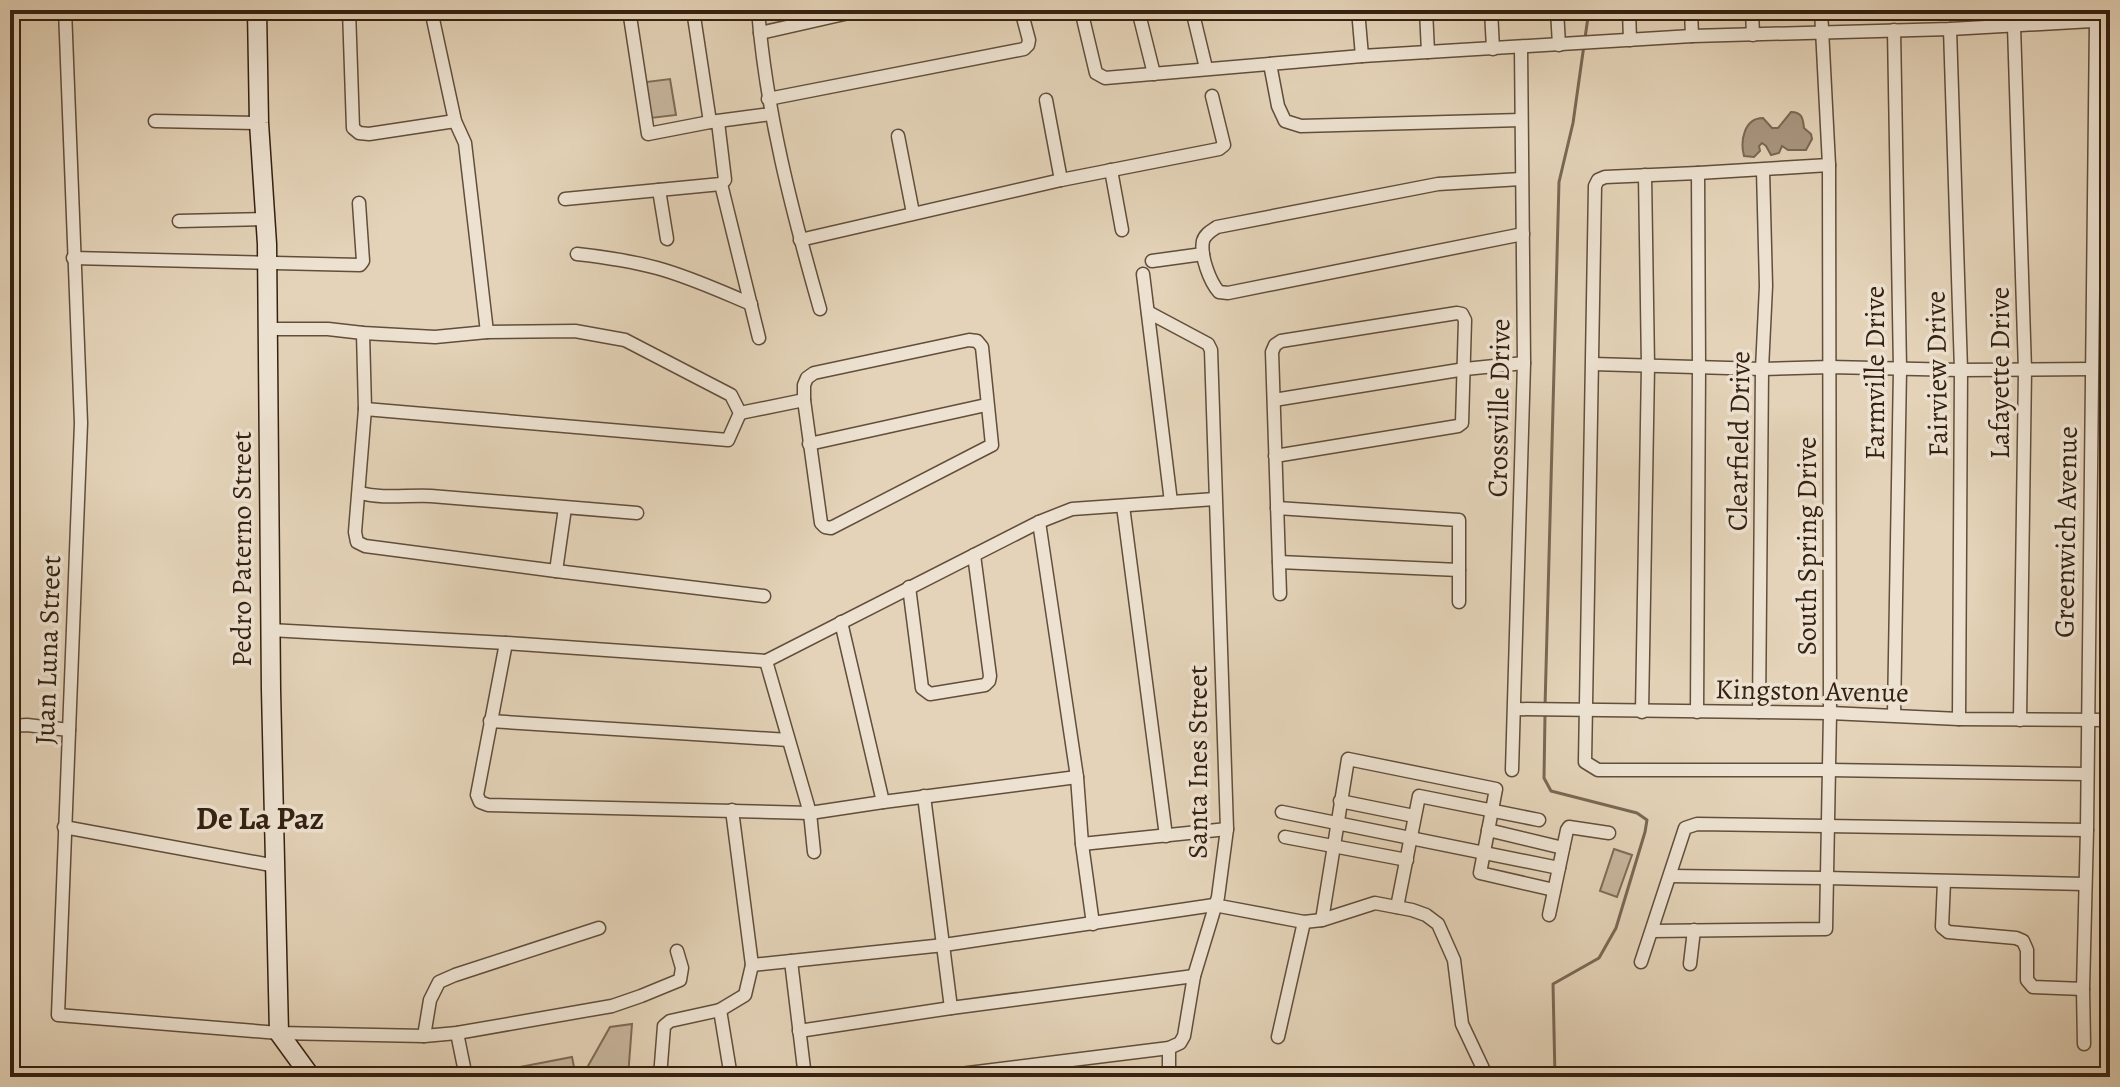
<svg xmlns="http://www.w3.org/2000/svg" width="2120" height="1087" font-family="Alegreya,serif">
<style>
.green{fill:#c6b59c;stroke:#7e6b56;stroke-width:2}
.water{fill:#a8967f;stroke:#7a6753;stroke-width:2}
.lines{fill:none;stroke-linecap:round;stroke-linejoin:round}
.stream{stroke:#7a6753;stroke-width:3}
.street-casing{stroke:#614e3b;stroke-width:15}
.secondary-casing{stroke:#352111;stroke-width:21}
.street{stroke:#ede2d1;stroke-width:12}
.secondary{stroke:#ede2d1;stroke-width:18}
.labels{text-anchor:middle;stroke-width:7;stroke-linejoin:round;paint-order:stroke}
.street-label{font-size:28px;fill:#352111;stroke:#ede2d1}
.quarter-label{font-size:32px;font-weight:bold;fill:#352111;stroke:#ede2d1}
</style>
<rect width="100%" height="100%" fill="#e4d3b8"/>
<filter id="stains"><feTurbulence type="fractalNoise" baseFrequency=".0025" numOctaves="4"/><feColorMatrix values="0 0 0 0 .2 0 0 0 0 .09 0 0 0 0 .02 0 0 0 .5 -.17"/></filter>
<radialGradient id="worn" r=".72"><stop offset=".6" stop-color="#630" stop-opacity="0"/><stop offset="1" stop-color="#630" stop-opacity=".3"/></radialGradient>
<g class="green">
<polygon points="670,79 676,115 651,118 646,82"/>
<polygon points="1614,849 1632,855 1617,897 1600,891"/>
<polygon points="632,1024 628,1077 590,1077 588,1066 610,1027"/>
<polygon points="572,1057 574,1067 558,1077 468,1077"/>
</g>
<path class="water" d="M1791,112c11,0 12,6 13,16l7,6 1,5 -6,11h-18l-6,-4 -3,7 -8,2 -5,-9 -4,-3 -3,3 1,5 -6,6 -10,-1c-4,-15 0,-38 19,-38l9,10h6z"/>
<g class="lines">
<g class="stream">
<polyline points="1585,38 1589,10"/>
<polyline points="1545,707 1559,182 1573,123 1584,45"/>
<polyline points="1545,715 1544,778 1551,791 1637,813 1647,820 1645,832 1616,928 1599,958 1553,984 1555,1077"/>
</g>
<g class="street-casing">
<g id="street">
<polyline points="65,10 81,423 58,1015 279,1033 424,1036 457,1033 612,1006 641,996 680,980 682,968 677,951"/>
<polyline points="349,10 353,128 359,133 369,134 455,121"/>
<polyline points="431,10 455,121 465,143 487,332"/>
<polyline points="629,10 648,134 710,122 771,114"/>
<polyline points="693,10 710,122"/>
<path d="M758,10c8,102 34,201 62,299"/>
<polyline points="1081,10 1096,73 1105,78 1362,56 1692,36 1950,29 2110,20"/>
<polyline points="1138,10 1154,74"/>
<polyline points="1192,10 1206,68"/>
<polyline points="1358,10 1362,56"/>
<polyline points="1426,10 1428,52"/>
<polyline points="1491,10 1493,49"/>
<polyline points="1557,10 1559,45"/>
<polyline points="1629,10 1630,40"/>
<polyline points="1691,10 1692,36"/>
<polyline points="1752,10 1753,35"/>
<polyline points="2014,26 2025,370 2020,720"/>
<polyline points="1950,29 1961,370 1959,719"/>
<polyline points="1894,30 1900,369 1894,715"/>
<polyline points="760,33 862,10"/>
<polyline points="1270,64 1278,106 1285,121 1301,126 1521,120"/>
<polyline points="768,99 1024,49 1028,45 1029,40 1021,10"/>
<polyline points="1046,100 1061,180"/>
<polyline points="155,121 259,123"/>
<polyline points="898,136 913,213"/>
<polyline points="1829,165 1698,173 1605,177 1598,180 1595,186 1585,762 1598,770 1829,770 2087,774"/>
<polyline points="1111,170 1122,230"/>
<path d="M1521,179l-83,5 -221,43c-6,4 -12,7 -14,14 -3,15 7,41 16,51l9,1 295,-59"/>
<polyline points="721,184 759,338"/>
<polyline points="659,190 667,239"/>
<polyline points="565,199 721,184 725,180 718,122"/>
<polyline points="179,221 266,219"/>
<polyline points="800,240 1061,180 1219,149 1224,145 1212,96"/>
<path d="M577,254c27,3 54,7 80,14 33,9 63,23 94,36"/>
<polyline points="73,258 360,265 363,261 359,203"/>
<polyline points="1152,261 1203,254"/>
<polyline points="1143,274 1171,502"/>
<polyline points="267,329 328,329 363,333 435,337 487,332 575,331 625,340 731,395 740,413 728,440 365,409"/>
<polyline points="363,333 365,409 355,532 357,542 365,546 556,571 764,596"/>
<polygon points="969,340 977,341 982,347 992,445 831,528 825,527 821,523 804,400 804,385 807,378 814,373"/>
<polyline points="1593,364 1762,369 1830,367 1961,370 2091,369"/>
<polyline points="1274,400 1465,369 1524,363"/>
<polyline points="740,413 804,400"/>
<polyline points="809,444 986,405"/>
<polyline points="1275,456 1458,426 1462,423 1465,320 1462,314 1457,313 1281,341 1275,345 1272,352 1280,594"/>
<path d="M360,493c23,6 46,2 71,3l206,17"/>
<polyline points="1123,506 1166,836"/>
<polyline points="1277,508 1459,520 1459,602"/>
<polyline points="1039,522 1077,777 1082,844 1093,924"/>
<polyline points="1279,562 1459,570"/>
<polyline points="556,571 565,508"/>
<polyline points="909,587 922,688 930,694 985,685 989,681 990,676 974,555"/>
<polyline points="841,622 883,802"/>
<polyline points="270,630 506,643 766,661"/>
<polyline points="506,643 477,795 480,802 488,805 810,813 883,802 1077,777"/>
<polyline points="766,661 1039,522 1072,509 1215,499"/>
<polyline points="766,661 810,813 814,852"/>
<polyline points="1515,709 1830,713 1959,719 2108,720"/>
<polyline points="1642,712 1648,366 1645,175"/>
<polyline points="1697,712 1699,368 1698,173"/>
<polyline points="1759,712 1762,369 1766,286 1763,170"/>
<polyline points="490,721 788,740"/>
<polyline points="10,726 27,725 69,730"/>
<polyline points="1512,770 1524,363 1521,47"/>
<polyline points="924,796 951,1008"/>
<polyline points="1340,801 1414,816"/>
<polyline points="1282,812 1559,868"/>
<polyline points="64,827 276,866"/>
<polyline points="1488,830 1563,848"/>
<polyline points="1285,837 1407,860"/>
<polyline points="1082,844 1227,829"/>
<polyline points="1670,876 1826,878 2085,884"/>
<polyline points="1944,882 1942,927 1948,932 2016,938 2023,941 2027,950 2027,980 2033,987 2083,989"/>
<polyline points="1397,907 1419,796 1539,820"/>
<polyline points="1549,915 1567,830 1569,827 1609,833"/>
<polyline points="1322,920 1348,759 1496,789 1480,873 1554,890"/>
<polyline points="1652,931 1826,929 1830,713 1829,165 1821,10"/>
<polyline points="791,961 805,1077"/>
<polyline points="1641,962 1685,828 1697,824 2087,830"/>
<polyline points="1690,964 1694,930"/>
<polyline points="752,965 944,945 1214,905 1304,922 1322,920 1375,903 1412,910 1426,915 1438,924 1454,960 1462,1024 1487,1077"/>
<polyline points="720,1010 731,1077"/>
<polyline points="799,1031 951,1008 1194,976"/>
<polyline points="457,1033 466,1077"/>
<polyline points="424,1036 430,1000 439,982 455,975 599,928"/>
<polyline points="1278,1037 1304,922"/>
<polyline points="2084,1044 2083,989 2087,830 2096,21"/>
<polyline points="1169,1048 1169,1077"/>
<polyline points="660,1077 664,1026 670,1021 720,1010 745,995 752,965 732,810"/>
<polyline points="936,1077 1169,1048 1180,1043 1184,1036 1194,976 1218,897 1227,829 1211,350 1208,344 1148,312"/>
</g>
</g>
<g class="secondary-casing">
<polyline id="secondary" points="257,10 259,123 267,244 271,690 279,1033 311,1077"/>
</g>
<use href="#street" class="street"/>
<use href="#secondary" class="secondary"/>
</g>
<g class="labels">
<g class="street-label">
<text transform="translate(1874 373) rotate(-90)" y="10">Farmville Drive</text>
<text transform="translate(1999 373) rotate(-90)" y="10">Lafayette Drive</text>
<text transform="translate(1936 374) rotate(-91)" y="10">Fairview Drive</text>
<text transform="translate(1498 408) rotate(-89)" y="10">Crossville Drive</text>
<text transform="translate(1738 441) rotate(-89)" y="10">Clearfield Drive</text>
<text transform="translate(2065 532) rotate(-89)" y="10">Greenwich Avenue</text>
<text transform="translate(1806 546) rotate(-90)" y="10">South Spring Drive</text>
<text transform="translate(241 549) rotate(-90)" y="10">Pedro Paterno Street</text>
<text transform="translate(47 650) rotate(-88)" y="10">Juan Luna Street</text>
<text transform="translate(1812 690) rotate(1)" y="10">Kingston Avenue</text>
<text transform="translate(1197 762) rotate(-90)" y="10">Santa Ines Street</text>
</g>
<g class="quarter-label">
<text x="260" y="829">De La Paz</text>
</g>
</g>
<rect width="2120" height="1087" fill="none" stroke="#e4d3b8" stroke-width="40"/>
<rect x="12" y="12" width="2096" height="1063" fill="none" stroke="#352111" stroke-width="4"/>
<rect x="20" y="20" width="2080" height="1047" fill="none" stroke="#352111" stroke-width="2"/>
<rect width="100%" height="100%" filter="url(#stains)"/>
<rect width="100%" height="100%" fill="url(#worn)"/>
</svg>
